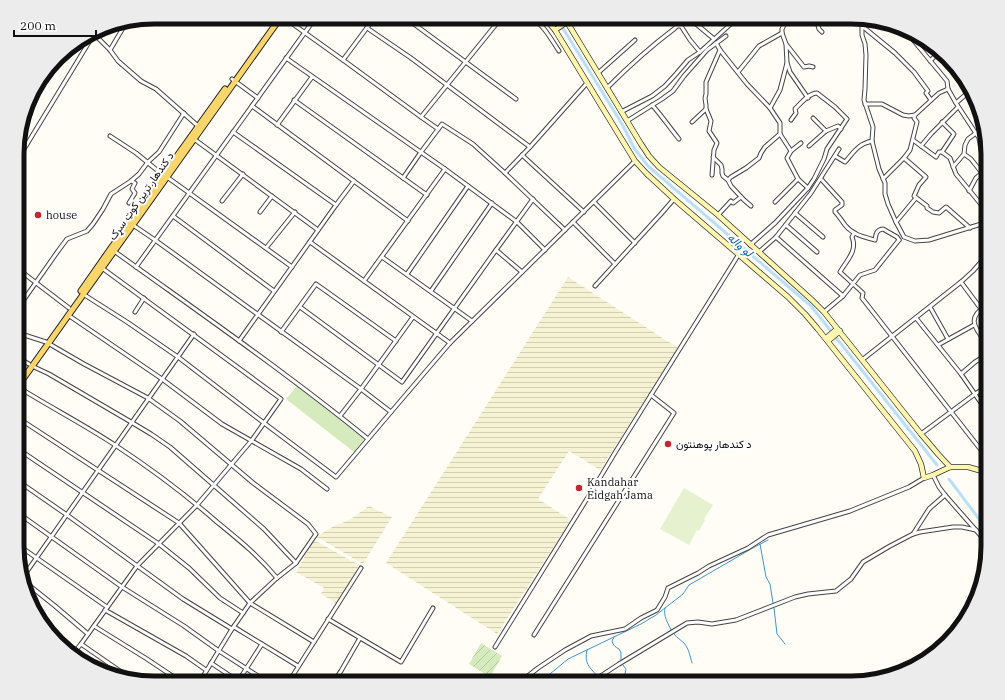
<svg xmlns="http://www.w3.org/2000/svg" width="1005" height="700" font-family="'IBM Plex Serif',Vazirmatn,serif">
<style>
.farmland{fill:url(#farmland-rules)}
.grass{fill:#d5ebbd}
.garden{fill:url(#garden-furrows)}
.pitch{fill:#e6f2cf}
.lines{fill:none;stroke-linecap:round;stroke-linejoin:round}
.stream{stroke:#3f96cf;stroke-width:1}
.canal{stroke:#b9e0f7;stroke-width:3}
.street-casing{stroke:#444;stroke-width:5}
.secondary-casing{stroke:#333;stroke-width:6}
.primary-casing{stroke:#222;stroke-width:7}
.street{stroke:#fff;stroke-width:3}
.secondary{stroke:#fff6b0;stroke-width:4.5}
.primary{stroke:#f9d66b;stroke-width:5}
.poi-dot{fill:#c4262e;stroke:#fff;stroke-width:1.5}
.labels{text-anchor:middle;stroke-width:4;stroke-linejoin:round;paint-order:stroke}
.street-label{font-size:11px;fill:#111;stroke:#fff}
.poi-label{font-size:11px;fill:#111;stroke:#fff;text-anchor:start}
.water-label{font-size:12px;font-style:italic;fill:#1768a6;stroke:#fff}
.rim{fill:none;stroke:#111;stroke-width:5}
</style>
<defs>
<pattern id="farmland-rules" width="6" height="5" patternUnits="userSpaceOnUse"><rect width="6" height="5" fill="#f6f3d4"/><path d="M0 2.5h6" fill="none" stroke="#d2cfb5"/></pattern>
<pattern id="garden-furrows" width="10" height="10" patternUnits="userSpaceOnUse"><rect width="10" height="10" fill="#d5ebbd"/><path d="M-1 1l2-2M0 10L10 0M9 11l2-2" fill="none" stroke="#b6c8a1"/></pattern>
</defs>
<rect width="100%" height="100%" fill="#fffdf5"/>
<g class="farmland">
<polygon points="568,277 678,348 600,470 569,451 538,499 571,520 497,634 386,563"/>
<polygon points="369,506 392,517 363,564 317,537 328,529 351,519"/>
<polygon points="314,540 359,565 337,604 321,594 324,588 296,572"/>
</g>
<polygon class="grass" points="297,386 364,439 354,452 286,399"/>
<polygon class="garden" points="481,643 502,656 490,677 469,664"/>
<polygon class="pitch" points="684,488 713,505 704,519 705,520 699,531 697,530 689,545 660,529"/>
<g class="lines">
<g class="stream">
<polyline points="760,544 766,577 770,584 773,603"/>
<path d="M665,608c-2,8 3,15 6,22"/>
<polyline points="774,608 777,634 785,644"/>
<path d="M674,634c3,4 7,6 10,9 5,6 6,13 8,20"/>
<path d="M614,637l-2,4c1,4 3,6 7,8l2,4v7"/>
<path d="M587,650c-3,14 2,16 10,26"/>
<polyline points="623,665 626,669 625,674"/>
<polyline points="599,680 600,683"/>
<polyline points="539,683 568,659 641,624 656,615 683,594 689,585 751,549 768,540"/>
</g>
<g class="canal">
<polyline points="556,17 622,124 634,148 648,166 811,306 937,465"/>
<polyline points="949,479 988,531"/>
</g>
<g class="street-casing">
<g id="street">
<polyline points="283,17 343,60 421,117 502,17"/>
<polyline points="404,17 418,27 516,99"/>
<path d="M532,17c12,9 19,22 27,34"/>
<polyline points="627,17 627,18"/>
<polyline points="671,17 677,26 681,26 690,40 700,52"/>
<polyline points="699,17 695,22 695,23 714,39"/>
<polyline points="788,17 782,29 782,33 786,44 787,63 790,72 808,98"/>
<polyline points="819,17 817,22 819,29 822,32"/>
<polyline points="862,18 862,35 865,44 866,55 865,89 864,100 873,127 872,141 879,169 885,183 885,194 888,204 896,222 904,237 915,241 929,240 955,232 988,222"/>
<polyline points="252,19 254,17"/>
<polyline points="862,26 895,53 914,72 928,91 926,93 931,100"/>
<polyline points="367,28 411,58 530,147"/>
<polyline points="904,29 947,81 948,89 956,103 979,138 981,150 986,161"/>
<polyline points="94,34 110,50 118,61 141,81 156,89 198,126"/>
<polyline points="716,43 720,50 747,84 770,108 780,123 780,134 791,151 787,158 798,179 808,188"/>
<polyline points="786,44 804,67 809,66 813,67"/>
<polyline points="110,50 126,23 132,25 136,21"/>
<polyline points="286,58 445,169 517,222 545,250"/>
<polyline points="343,60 375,17"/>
<polyline points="930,61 939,52"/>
<polyline points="738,72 759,46 782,33"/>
<polyline points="598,73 635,40"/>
<polyline points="232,79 258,98"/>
<path d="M607,88c21,-21 43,-41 67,-59l3,-3"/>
<polyline points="294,100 427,195"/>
<polyline points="956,103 971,90"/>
<polyline points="865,104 882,104 903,115 909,116 915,115 939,93 948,89"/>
<path d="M652,105c10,11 18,23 27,34"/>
<polyline points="252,106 408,221"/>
<polyline points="770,108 780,90 787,63"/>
<polyline points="621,112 652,96 665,86 676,74 688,60 700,52 733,22 734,17"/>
<polyline points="421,117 438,129"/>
<polyline points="813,118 826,131"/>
<polyline points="627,121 662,99 673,91 684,76 707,50 726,36"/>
<polyline points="692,122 706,109"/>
<polyline points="277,125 312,77"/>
<polyline points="233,132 336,205"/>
<polyline points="110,136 136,153 163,175"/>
<polyline points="194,139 318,230"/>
<polyline points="913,140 936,157 939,152 942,152 954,134 942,122"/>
<polyline points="809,146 826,131 838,126 841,129"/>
<polyline points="921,146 931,134 958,107"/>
<polyline points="791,151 801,143"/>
<polyline points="942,152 950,158 956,174 988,213"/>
<polyline points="964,154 971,159 982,173 976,178 969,191"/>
<polyline points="522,155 584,212"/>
<path d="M835,156l10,6c9,-10 13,-18 27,-21"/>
<polyline points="713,157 721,165 722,169 722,173 723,176 728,180 731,186 744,200 751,206"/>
<polyline points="904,158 926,177 919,185 914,196 927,206 927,208 933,212 939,213 946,207 970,228"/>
<polyline points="18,159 94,34"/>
<polyline points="953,167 964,154 965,145 968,139 983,128"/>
<polyline points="505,173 530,147 587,83"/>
<polyline points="712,175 714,150 717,143 709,131 711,121 706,109 706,105 705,98 706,94 706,82 720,50"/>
<polyline points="167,177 292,267"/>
<polyline points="403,178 421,152 442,124 473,144 505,173 565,230"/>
<path d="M821,179l21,23v3l-7,5v2c4,4 7,9 10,13 8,10 19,12 30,15 1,-6 1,-10 8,-11l14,8 2,3"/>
<polyline points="883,179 904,158 910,150 917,122 914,118 915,115"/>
<polyline points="728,180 731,177 746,168 759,158 761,153 765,147 780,134"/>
<polyline points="222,201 243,174"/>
<polyline points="594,202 635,243"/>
<polyline points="775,202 798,179"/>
<polyline points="129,203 135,193 132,189 135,183 131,181"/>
<polyline points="260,212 272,196"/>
<polyline points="795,213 823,237"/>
<polyline points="718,215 731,201 733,203 741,197"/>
<polyline points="173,216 274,291"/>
<polyline points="573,222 615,264"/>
<polyline points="896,222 916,198"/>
<polyline points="133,225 155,240 361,389 391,412"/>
<polyline points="786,225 817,252"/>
<path d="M854,233l-2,4c6,14 -6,24 -12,35l23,21 -1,5 126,161"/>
<polyline points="776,237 843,296"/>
<polyline points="310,242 450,343"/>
<path d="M750,245l25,-22 33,-35 6,-9 10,-20 3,-10 20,-30 -12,-12 -18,-14c-8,0 -16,10 -22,16l1,4 -5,7"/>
<polyline points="266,248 295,212"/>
<polyline points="496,250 522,272"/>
<path d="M114,251c86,62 173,122 254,188"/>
<polyline points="759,252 776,237 811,193 839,149"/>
<polyline points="382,257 472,321"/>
<polyline points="136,267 316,17"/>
<polyline points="18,269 69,308"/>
<polyline points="407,274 468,186"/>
<polyline points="364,281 445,169"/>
<polyline points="961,282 981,309"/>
<polyline points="595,286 661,214 674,199"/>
<polyline points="431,291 492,203"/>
<polyline points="83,294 127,322 178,357 264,423 336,477 391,412 450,343 635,161"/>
<path d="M988,304c-24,15 -12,24 0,42"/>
<polyline points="300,307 402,382 496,250 533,199"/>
<polyline points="930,307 948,339"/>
<polyline points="18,308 58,251 67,239 87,231 93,224 103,209 111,194 131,181 139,174 148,162 159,152 184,113"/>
<polyline points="135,312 144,298"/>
<polyline points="824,312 843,296 860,275 875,270 899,240"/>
<polyline points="68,315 162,379 222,424 301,469 327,489"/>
<polyline points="916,318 961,374 988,413"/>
<polyline points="281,332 316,284 396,341"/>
<polyline points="18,333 46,342 84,364 148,398 180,421 252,482 308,524 316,534 296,563 277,578 250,603 232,629 199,683"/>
<polyline points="239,341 336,205 354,181"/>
<polyline points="938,345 974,325"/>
<polyline points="18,358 29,364"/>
<polyline points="862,360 961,282 973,271 988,254"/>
<polyline points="32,366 49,374 131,422 151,434 170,447 264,529 296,563"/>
<polyline points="961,374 975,362 988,354"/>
<path d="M18,387c32,20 65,37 97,58 35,23 70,49 102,77 22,18 42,34 60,56"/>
<polyline points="340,416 361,389 413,317"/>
<polyline points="18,418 179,523 250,603 314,642"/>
<polyline points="921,434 975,394 988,386"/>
<polyline points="18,449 159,544 189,568 220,598 243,613"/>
<polyline points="933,475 939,487 945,495 988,544"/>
<polyline points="18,481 67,515 183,599 232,629"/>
<polyline points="18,513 122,587 184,626 219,651 269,683"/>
<polyline points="913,534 929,509 945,495"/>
<polyline points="18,545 107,607"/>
<polyline points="23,577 194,334"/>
<polyline points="25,582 55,606 88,634"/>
<polyline points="105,610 186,656 206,670"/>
<polyline points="328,619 401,662 433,608"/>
<polyline points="94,626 147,659 183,683"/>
<polyline points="234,627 298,666"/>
<polyline points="534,635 674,413 651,395"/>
<polyline points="81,644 133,680"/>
<polyline points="495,647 598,481 616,451 739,254"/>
<polyline points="72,655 81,644 137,566 197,505 252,440 281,399 102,268"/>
<polyline points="211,663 241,683"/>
<polyline points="237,683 262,644"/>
<polyline points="288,683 361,568"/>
<polyline points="333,683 341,671 360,638"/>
<polyline points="519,683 538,668 565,650 591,636 625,629 641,618 657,610 665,597 668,588 698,573 709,566 748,548 768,535 850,511 909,487 924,478"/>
<polyline points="590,683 619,664 687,623 698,622 712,624 736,620 795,597 808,594 836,591 851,579 863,562 890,546 913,534 920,532 953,527 962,527 976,530"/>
</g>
</g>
<g class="secondary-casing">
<g id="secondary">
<polyline points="544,17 555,30 635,161 646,173 674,199 788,297 805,314 817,328 915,451 921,464 924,478 933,475 950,467 968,467 982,471 988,476"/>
<polyline points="563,17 567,22 641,144 649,156 659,167 718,215 813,301 824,312 921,434 938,454 950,467"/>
<polyline points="555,30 567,22 571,17"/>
<polyline points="826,338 837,329"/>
<polyline points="828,341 840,331"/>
</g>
</g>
<g class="primary-casing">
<g id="primary">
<polyline points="81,291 109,251 225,89"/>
<polyline points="18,386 281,17"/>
</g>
</g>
<use href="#street" class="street"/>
<use href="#secondary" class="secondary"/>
<use href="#primary" class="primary"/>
</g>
<g class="poi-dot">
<circle cx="38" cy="215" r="4"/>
<circle cx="668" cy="444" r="4"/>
<circle cx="579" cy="488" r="4"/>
</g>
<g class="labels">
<g class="street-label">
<text transform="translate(141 196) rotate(-55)" y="4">د کندهار ترين کوټ سړک</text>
</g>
<g class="poi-label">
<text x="46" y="219">house</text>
<text x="676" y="448">د کندهار پوهنتون</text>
<text x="587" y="486">Kandahar<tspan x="587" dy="13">Eidgah Jama</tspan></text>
</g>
<g class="water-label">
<text transform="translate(740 245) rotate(41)" y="4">لو واله</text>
</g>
</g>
<path d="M0 0H1005V700H0ZM154 24H851A130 130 0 0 1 981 154V546A130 130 0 0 1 851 676H154A130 130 0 0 1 24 546V154A130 130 0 0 1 154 24Z" fill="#ececec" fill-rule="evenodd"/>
<path class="rim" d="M154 24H851A130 130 0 0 1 981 154V546A130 130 0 0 1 851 676H154A130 130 0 0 1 24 546V154A130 130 0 0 1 154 24Z"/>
<path d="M14 30v6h82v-6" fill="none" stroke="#111111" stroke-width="2"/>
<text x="20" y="30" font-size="12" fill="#111111" stroke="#ffffff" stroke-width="3" paint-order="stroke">200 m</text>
</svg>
